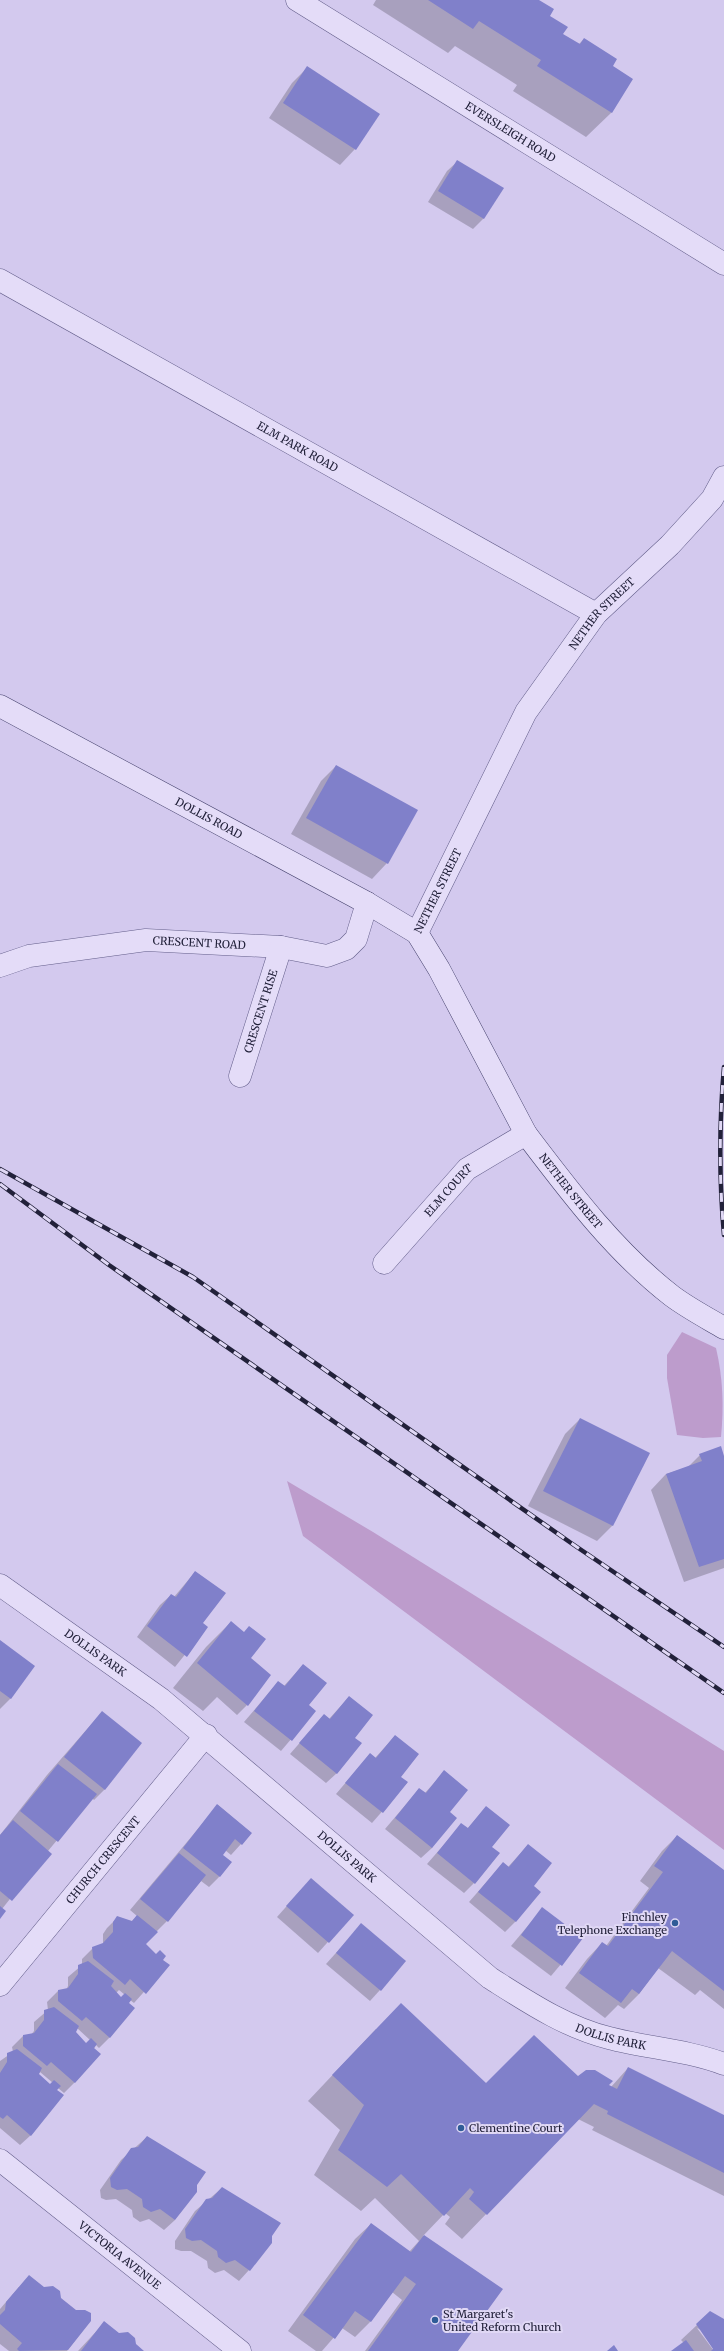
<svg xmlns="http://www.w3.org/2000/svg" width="724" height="2351" font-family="Merriweather,serif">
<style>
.green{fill:#bd9ccc}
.shadow{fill:#0003;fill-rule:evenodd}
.building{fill:#8080ca}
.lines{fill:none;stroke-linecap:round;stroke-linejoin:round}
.minor-casing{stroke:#635e8a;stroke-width:23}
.tertiary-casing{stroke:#635e8a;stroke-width:23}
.secondary-casing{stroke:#44416c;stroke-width:23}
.minor{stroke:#e4dcf8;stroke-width:22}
.tertiary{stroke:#e4dcf8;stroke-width:22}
.secondary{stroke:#e4dcf8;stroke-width:22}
.rail-casing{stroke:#22213a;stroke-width:4.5}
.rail{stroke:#e0d8f5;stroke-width:3;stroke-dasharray:9;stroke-linecap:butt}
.poi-dot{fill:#2f5c97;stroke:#e0d8f5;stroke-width:1.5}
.labels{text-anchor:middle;stroke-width:4;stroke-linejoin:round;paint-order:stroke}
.street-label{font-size:11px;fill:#22213a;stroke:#e0d8f5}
.poi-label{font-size:11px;fill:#22213a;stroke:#e0d8f5;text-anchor:start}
</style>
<rect width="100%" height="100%" fill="#d3c9ee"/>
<g class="green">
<path d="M682,1332l34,16c7,30 8,58 5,89l-18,1 -26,-3 -10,-57v-23z"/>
<polygon points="287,1481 373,1532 724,1751 724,1850 303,1536"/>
</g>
<g class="shadow">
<polygon points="376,0 538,0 562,34 578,45 584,39 611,66 632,79 611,113 586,137 513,91 517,85 455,46 448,53 373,5"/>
<polygon points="307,68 355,149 340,165 269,118 292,83"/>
<polygon points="458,161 484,218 473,229 428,202 447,171"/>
<polygon points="336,766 387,863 372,879 291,834 321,781"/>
<polygon points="580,1419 649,1454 612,1526 597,1541 528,1506 565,1434"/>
<polygon points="700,1455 724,1459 724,1568 684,1582 651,1490 666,1474 688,1467"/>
<polygon points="195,1572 202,1623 207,1627 175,1667 137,1637 160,1605 171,1595 174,1597"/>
<polygon points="231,1622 247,1662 247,1705 237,1715 217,1697 203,1711 173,1688 206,1647"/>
<polygon points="0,1641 11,1698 0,1709"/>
<polygon points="303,1665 308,1705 315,1711 281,1751 244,1722 278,1682 283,1687"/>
<polygon points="349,1697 353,1738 337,1773 326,1783 290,1754 324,1715 329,1719"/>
<polygon points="102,1712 105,1789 94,1800 92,1798 48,1851 2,1909 0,1917 0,1835 47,1775"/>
<polygon points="395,1736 400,1777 407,1783 372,1823 336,1794 370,1754 375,1758"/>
<polygon points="444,1772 449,1812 432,1848 421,1858 385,1829 419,1789 424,1794"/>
<path d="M218,1805l33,28 -20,22 -6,-5 -4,5 9,7 -11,15 -10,10 -8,-6 -34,40 -23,23 24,21 -34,38 -4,-3 -20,37 -11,11 -3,-3 -21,37 -11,11 -6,-5 -27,47 -11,10 -20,-17v-67l13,-9 -1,-5 11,-11 8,-1 3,-4v-9l14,-12 -1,-8 11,-11 8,-1 2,-4v-9l14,-12v-6l11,-11 10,-4v-10l4,-6 11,-11 13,5 6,-6 -7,-6zM119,1990l6,5 -4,3 -5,-5zM77,2028l13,12 -4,4 -11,-12zM40,2072l13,11 -3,3 -12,-12z"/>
<polygon points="486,1807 491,1848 474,1883 464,1893 427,1864 461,1825 467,1829"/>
<polygon points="677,1836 724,1871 724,2009 700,1990 695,1995 658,1968 639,1994 624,2009 618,2005 605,2018 565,1988 587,1959 602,1943 606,1946 649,1888 640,1881 662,1851"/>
<polygon points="528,1845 533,1886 516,1921 505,1932 469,1902 503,1863 508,1867"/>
<polygon points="301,1890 352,1915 318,1953 277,1917"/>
<polygon points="542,1909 582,1939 551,1976 511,1946"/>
<polygon points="361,1925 380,1990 370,2001 326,1964"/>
<polygon points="376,2029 486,2084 578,2077 611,2087 628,2068 724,2116 724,2196 592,2130 594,2127 578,2119 462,2239 445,2224 450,2217 445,2213 423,2236 501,2290 457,2351 365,2351 402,2300 392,2292 370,2322 355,2337 342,2328 322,2351 316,2351 288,2331 355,2239 371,2224 409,2252 419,2241 375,2198 361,2211 314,2175 340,2130 308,2101"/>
<polygon points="147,2137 175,2220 164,2230 149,2219 140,2222 133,2217 132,2210 116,2199 106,2200 101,2198 100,2190 121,2160"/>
<polygon points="222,2188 249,2270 239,2281 224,2270 215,2273 208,2268 207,2261 191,2251 181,2251 175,2249 175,2241 195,2211"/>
<polygon points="19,2287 90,2321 67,2351 9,2351 0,2344 0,2309"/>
<polygon points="724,2320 724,2351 716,2351 701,2330 697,2328 714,2351 673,2351 684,2343 681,2340 697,2325"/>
<polygon points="104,2323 119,2335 143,2351 78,2351"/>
</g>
<g class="building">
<polygon points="428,0 539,0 554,9 550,16 568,27 563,34 580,44 584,38 617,59 613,66 633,79 612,113 537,66 541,60 479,21 473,29"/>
<polygon points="307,66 380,114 356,150 283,103"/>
<polygon points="457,160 504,188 484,219 438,191"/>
<polygon points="336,765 418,810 388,864 306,818"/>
<polygon points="580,1418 650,1453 613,1526 543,1491"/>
<polygon points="721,1446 724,1456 724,1559 699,1567 666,1474 702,1461 699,1454"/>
<polygon points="195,1571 226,1593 203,1623 208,1627 187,1657 147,1626 171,1594 176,1597"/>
<polygon points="231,1621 244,1632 249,1626 266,1639 251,1658 271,1675 248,1706 197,1663"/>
<polygon points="0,1640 35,1666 11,1699 0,1691"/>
<polygon points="303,1664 327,1683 309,1705 316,1711 292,1741 254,1711 278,1681 285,1686"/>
<polygon points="349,1696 373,1715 355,1738 362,1743 337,1774 299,1743 324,1714 330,1719"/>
<polygon points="102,1711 142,1743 105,1790 64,1757"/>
<polygon points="395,1735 419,1754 401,1777 408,1782 383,1813 345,1783 370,1753 376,1758"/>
<polygon points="58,1764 97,1794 58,1842 20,1811"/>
<polygon points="444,1770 468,1790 450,1812 457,1818 432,1848 395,1818 419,1788 426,1793"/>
<polygon points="217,1804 252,1833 242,1845 235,1839 223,1855 232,1862 220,1877 183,1848"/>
<polygon points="486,1806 510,1825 492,1847 500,1853 475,1884 437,1853 461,1823 468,1828"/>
<polygon points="13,1820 52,1854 12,1901 0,1891 0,1835"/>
<polygon points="677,1835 724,1870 724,1991 672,1951 639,1994 632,1989 621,2003 579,1973 602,1942 608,1946 663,1872 654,1866"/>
<polygon points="528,1844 552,1863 534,1886 541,1892 516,1922 478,1892 503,1862 509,1867"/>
<polygon points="179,1853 206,1875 168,1922 140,1899"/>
<polygon points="311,1878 354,1915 329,1943 286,1906"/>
<polygon points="0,1906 6,1911 0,1919"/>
<polygon points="542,1907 583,1938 562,1966 521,1935"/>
<polygon points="137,1915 158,1932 146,1944 156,1954 160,1950 166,1956 163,1960 170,1965 146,1994 130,1979 125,1985 93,1958 92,1947 103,1943 113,1932 113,1922 117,1916 132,1921"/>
<polygon points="361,1923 406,1961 381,1991 336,1953"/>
<polygon points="88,1961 114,1981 111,1986 121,1997 125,1993 132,1999 129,2003 135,2008 110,2038 86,2017 82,2021 58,2001 58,1990 68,1988 78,1974 78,1965"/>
<polygon points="401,2003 486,2083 534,2035 578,2076 586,2070 595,2070 613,2081 609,2085 617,2089 628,2067 724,2115 724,2173 607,2114 608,2111 594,2104 487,2215 469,2199 474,2192 470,2188 444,2216 401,2174 387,2187 338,2150 364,2105 332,2075"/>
<polygon points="54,2007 79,2026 76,2032 86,2043 91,2038 97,2044 94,2048 101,2054 75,2083 51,2062 47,2066 23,2046 23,2035 34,2033 44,2020 44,2010"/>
<polygon points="17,2049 42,2068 39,2074 50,2084 54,2080 61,2086 57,2090 64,2095 31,2136 7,2115 3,2119 0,2117 0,2073 7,2062 7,2053"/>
<polygon points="147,2136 206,2172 197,2185 197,2192 175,2220 160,2209 151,2212 143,2207 142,2199 127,2189 117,2190 111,2187 110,2178 131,2148 138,2147"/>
<polygon points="222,2187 281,2223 272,2236 272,2243 250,2271 235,2260 226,2263 218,2257 217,2251 201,2240 192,2241 186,2238 185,2229 206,2199 212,2198"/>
<polygon points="371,2223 411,2252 424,2235 503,2289 458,2351 368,2351 416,2284 405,2276 371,2322 355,2311 335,2339 303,2315"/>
<polygon points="29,2275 44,2287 53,2286 60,2291 61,2298 76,2310 85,2310 91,2313 91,2321 68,2350 19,2351 17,2349 22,2343 0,2324 0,2315 5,2310 6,2302"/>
<polygon points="710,2311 724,2319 724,2351 711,2351 713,2349 696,2324"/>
<polygon points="104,2321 119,2333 128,2332 135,2338 136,2344 144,2351 81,2351"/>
<polygon points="686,2340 694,2351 671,2351"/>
<polygon points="614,2345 618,2351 607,2351"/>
</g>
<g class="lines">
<g class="minor-casing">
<g id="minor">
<path id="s1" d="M297,0l427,264"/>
<path id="s2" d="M0,280l596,334"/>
<path id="s3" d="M0,966l29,-10 117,-16 135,7 46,9 19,-7 10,-10 11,-36"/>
<path id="s4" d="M240,1076l41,-129"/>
<path id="s5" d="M384,1263l83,-94 59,-35"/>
<path id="s6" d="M0,1585l161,114 329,279c38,24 75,49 119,60 38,10 78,12 115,26"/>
<path id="s7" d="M0,1985l206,-250"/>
<path id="s8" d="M0,2160l240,191"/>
</g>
</g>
<g class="tertiary-casing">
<g id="tertiary">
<path id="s9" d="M417,933l109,-221 70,-98 74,-69 42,-46 12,-22"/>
</g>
</g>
<g class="secondary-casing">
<g id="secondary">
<path id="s10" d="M0,706l367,197 50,30 22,36 87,165c44,58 88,117 146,162 16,12 35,22 52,32"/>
</g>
</g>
<use href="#minor" class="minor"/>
<use href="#tertiary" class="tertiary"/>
<use href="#secondary" class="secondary"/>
<g class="rail-casing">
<g id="rail">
<path d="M724,1067c-5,57 -5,112 0,168"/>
<polyline points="0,1169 193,1277 571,1543 724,1647"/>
<polyline points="0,1184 109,1265 724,1693"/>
</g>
</g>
<use href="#rail" class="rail"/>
</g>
<g class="poi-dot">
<circle cx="675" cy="1923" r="4"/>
<circle cx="461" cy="2128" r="4"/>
<circle cx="435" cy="2320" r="4"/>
</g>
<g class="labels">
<g class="street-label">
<text dy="4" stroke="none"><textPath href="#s1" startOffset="251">EVERSLEIGH ROAD</textPath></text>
<text dy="4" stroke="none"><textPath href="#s2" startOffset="341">ELM PARK ROAD</textPath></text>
<text dy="4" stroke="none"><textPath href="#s9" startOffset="371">NETHER STREET</textPath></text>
<text dy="4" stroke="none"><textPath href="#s10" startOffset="237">DOLLIS ROAD</textPath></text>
<text dy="4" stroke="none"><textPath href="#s9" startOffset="47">NETHER STREET</textPath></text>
<text dy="4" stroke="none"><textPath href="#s3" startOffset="202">CRESCENT ROAD</textPath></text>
<text dy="4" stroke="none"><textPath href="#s4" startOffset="68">CRESCENT RISE</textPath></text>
<text dy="4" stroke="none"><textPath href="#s10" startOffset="776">NETHER STREET</textPath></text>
<text dy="4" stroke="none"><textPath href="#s5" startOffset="97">ELM COURT</textPath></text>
<text dy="4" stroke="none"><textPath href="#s6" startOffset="117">DOLLIS PARK</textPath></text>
<text dy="4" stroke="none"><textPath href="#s6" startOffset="441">DOLLIS PARK</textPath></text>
<text dy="4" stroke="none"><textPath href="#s7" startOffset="162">CHURCH CRESCENT</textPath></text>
<text dy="4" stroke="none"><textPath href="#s6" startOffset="764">DOLLIS PARK</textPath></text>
<text dy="4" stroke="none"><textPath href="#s8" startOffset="153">VICTORIA AVENUE</textPath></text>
</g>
<g class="poi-label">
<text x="667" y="1921" text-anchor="end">Finchley<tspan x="667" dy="13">Telephone Exchange</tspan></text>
<text x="469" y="2132">Clementine Court</text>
<text x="443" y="2318">St Margaret's<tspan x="443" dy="13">United Reform Church</tspan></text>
</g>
</g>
</svg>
